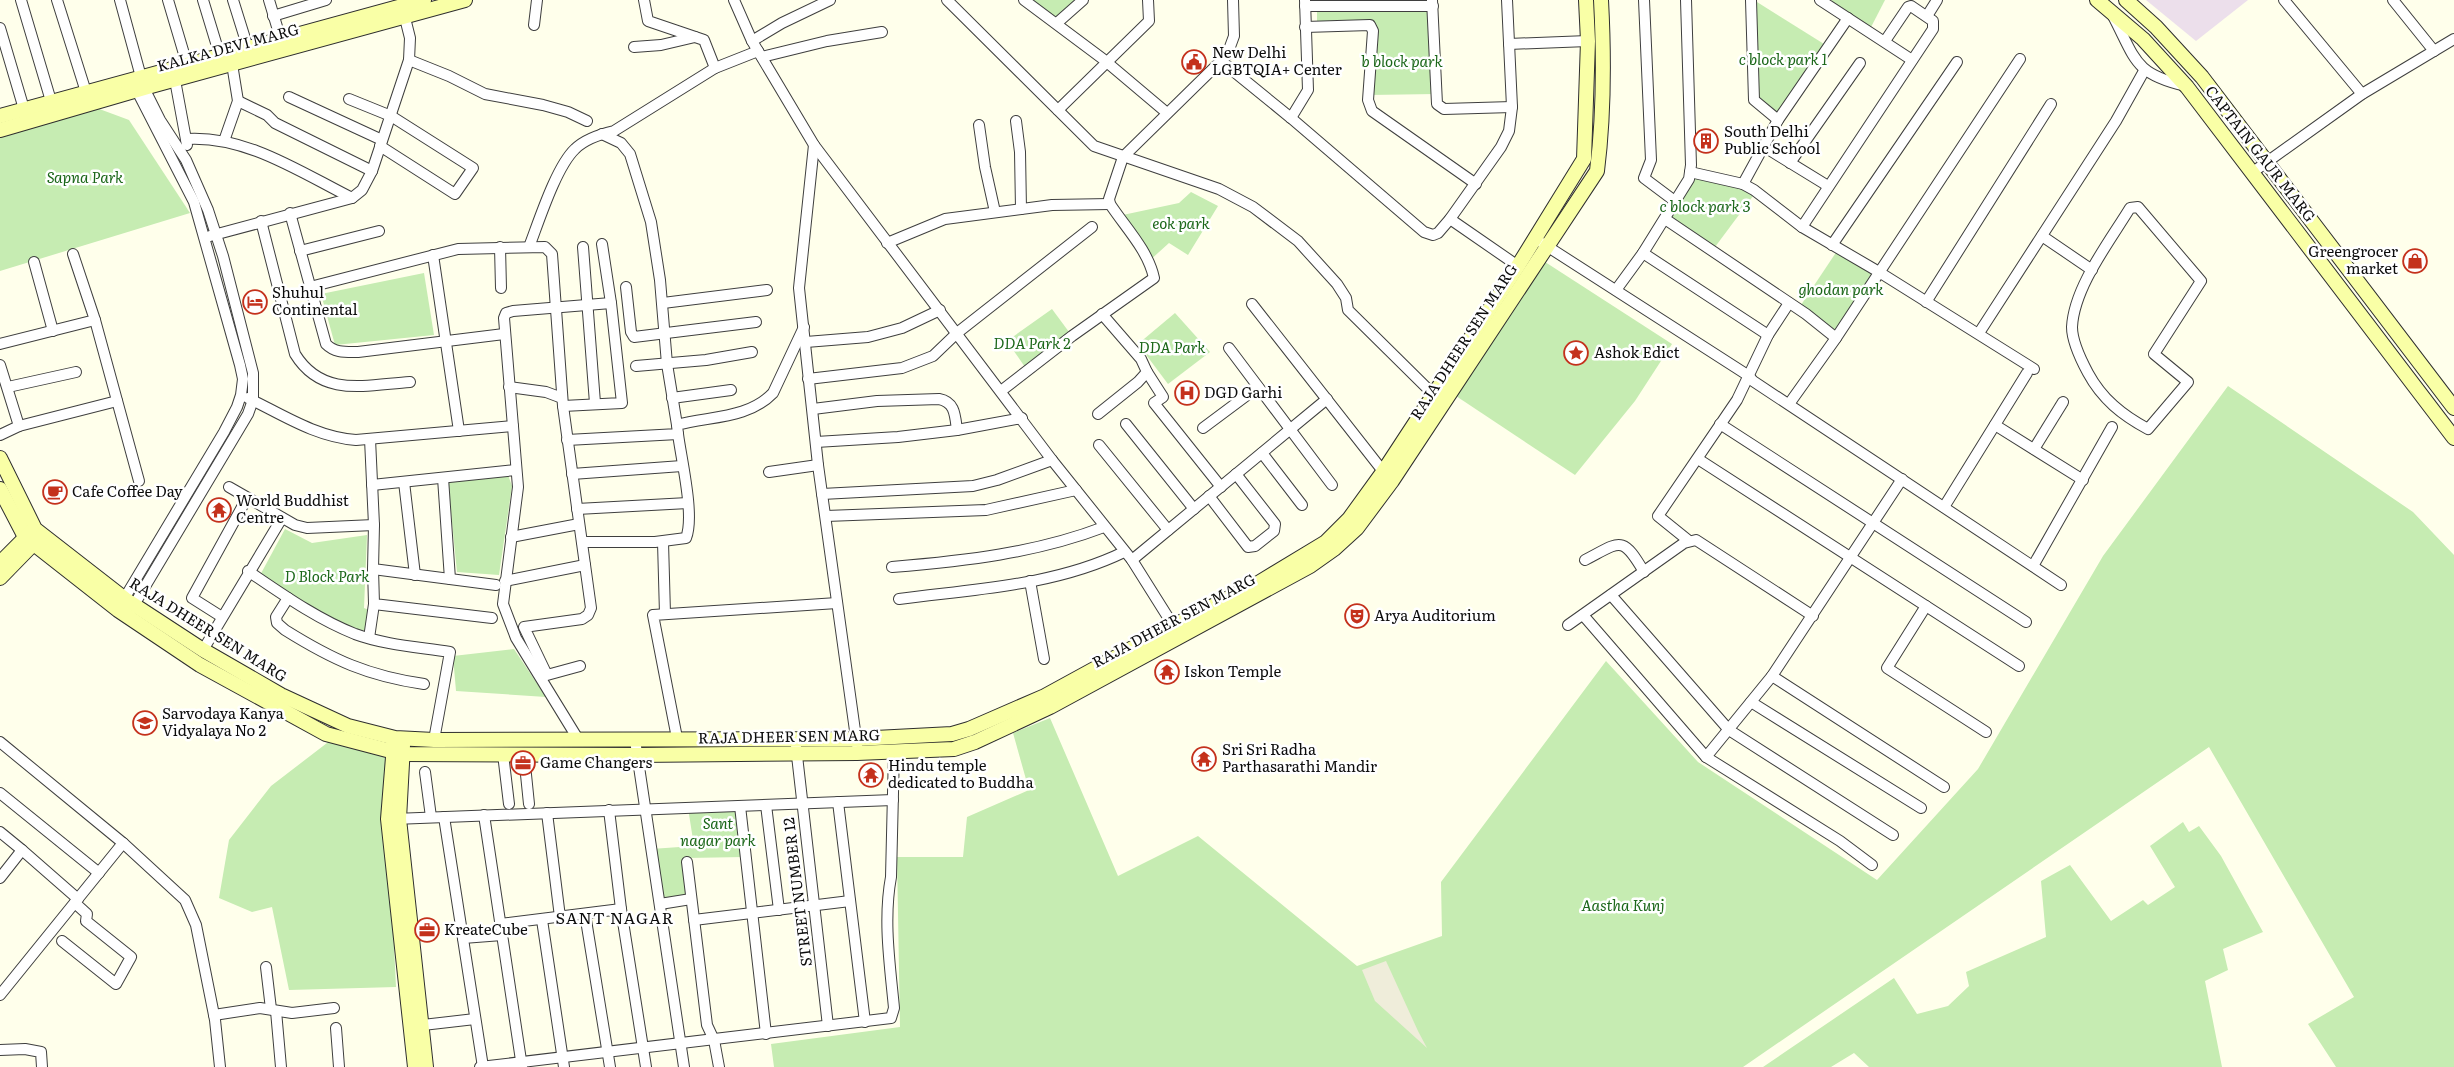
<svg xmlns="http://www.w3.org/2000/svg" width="2454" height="1067" font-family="Literata,serif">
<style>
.industrial{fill:#ecdfeb}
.green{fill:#c6ecb2}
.plaza{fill:#efedda}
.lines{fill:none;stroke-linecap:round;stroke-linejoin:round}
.street-casing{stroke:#3f3f3f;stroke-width:12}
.secondary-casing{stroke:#2e2e2e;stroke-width:16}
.street{stroke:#fff;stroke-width:10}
.secondary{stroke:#f9ffa6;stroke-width:14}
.labels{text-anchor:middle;stroke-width:5;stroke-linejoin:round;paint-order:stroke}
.street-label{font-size:15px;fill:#0c0c0c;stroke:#fff}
.poi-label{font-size:15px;fill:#0c0c0c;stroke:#fff;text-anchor:start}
.park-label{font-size:15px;font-style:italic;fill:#1b6719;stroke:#fff}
.neighbourhood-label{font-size:16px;letter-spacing:1px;fill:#0c0c0c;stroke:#fff}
</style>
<rect width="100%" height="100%" fill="#ffffeb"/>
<polygon class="industrial" points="2146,0 2248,0 2196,41"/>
<g class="green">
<polygon points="1024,0 1083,0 1057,23"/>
<polygon points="1832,0 1885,0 1869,31 1832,8"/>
<polygon points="1430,2 1436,94 1369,95 1370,26 1317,27 1317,3"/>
<polygon points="1757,2 1832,49 1779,127 1752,105 1749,9"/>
<polygon points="94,107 129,120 190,213 0,271 0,138"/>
<polygon points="1690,175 1756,192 1715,247 1665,219"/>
<polygon points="1191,192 1218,206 1188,255 1169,243 1148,262 1118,216 1179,203"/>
<polygon points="1839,248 1880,274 1838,336 1801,305"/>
<polygon points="1542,260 1672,344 1635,401 1575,475 1453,394"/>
<polygon points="424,273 434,335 335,345 321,294"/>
<polygon points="1052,309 1072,336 1027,370 1007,341"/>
<polygon points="1175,313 1210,352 1168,384 1138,344"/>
<polygon points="2228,386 2413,512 2454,555 2454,1067 2336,1067 2308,1024 2354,997 2209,747 1743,1067 774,1067 771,1044 900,1027 897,857 963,857 967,817 1029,790 1013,733 1050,718 1118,876 1198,836 1357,966 1442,936 1441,882 1606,661 1698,762 1877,880 1978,769 2103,556"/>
<polygon points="508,475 512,486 499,575 457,572 448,482"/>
<path d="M285,529l27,14 55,-8 -3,73 10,4 1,20c-42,-4 -81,-32 -117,-53z"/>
<polygon points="514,649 546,697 456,691 453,656"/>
<polygon points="340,733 384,739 396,987 289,990 272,907 252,912 219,898 229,840 271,786"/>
<polygon points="740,806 745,857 686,858 688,899 660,904 651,849 694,846 688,808"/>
<polygon points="2183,822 2189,832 2199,826 2221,856 2263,932 2223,949 2228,970 2205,981 2222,1067 1869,1067 1854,1053 1831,1067 1763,1067 1894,978 1917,1014 1948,1006 1969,986 1966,972 2046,937 2041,881 2070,865 2111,921 2143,900 2148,905 2175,887 2150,846"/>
</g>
<polygon class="plaza" points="1386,961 1418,1031 1427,1048 1375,1001 1362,970"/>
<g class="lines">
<g class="street-casing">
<g id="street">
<polyline points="21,0 51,101"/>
<polyline points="57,0 86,92"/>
<polyline points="120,0 144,88 160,120 186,160 208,210 223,256 253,373 253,400 248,414 131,610"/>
<polyline points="168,0 187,64"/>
<polyline points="203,0 220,56"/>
<polyline points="233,0 248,48"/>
<polyline points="269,0 281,40"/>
<polyline points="644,0 648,21 704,40 715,68"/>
<polyline points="734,0 752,41 814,145 1052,460 1132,560 1176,630"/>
<polyline points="947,0 1094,146 1219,189 1253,207 1298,241 1337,284 1346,298 1348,310 1434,395"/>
<polyline points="1024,0 1103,59 1167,113"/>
<polyline points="1432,0 1437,104 1444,109 1512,107"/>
<polyline points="1644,0 1651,160 1644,178 1676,202"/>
<polyline points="1751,0 1754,100 1778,120"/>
<polyline points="1820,0 1912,60"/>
<polyline points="2284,0 2362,94"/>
<polyline points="2393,0 2434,51"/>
<polyline points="1305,6 1433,6"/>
<polyline points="273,16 326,0"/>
<polyline points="1927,16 1937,0"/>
<path d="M2113,16c23,44 21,58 73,70"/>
<polyline points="1057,23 1083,0"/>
<polyline points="534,25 537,0"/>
<polyline points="1305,27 1370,25 1373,31 1368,100 1372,111 1476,184"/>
<polyline points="0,28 24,109"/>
<polyline points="752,41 782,23 830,0"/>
<polyline points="1509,44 1588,41"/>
<polyline points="634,47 661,45 695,37"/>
<polyline points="762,57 827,41 882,32"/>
<polyline points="409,60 449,76 485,94 543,105 568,112 587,121"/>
<polyline points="1221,61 1291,118 1424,232 1433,235 1438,233 1450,219 1501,147 1509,131 1512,107 1507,0"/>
<polyline points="175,80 187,145"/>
<polyline points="289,97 382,140"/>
<polyline points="349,99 391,116 473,168 455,194 380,146"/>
<polyline points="238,101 267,115 275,123 372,171"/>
<polyline points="1058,110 1149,21 1148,0"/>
<polyline points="1291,118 1308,90 1305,0"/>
<polyline points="1016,121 1020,152 1021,209"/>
<polyline points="979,125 985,167 995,212"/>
<polyline points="602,134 621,143 630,154 651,222 660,280 667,364 677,425"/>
<path d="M186,139c60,-4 114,33 166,59"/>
<polyline points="224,141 238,101 232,64"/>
<polyline points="814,145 799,288 818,465 857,745"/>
<polyline points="1771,151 1828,186"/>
<polyline points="1790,163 1860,63"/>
<polyline points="1690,172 1743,184 1754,190 1802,227 1879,272 2034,369"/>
<polyline points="2253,172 2362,94 2454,39"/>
<polyline points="1743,184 1778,120 1848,18"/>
<path d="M2138,207l63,74 -47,73 34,28 -40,47c-26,-14 -46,-30 -60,-56 -7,-13 -16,-31 -16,-46 2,-40 38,-86 58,-119z"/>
<path d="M290,213l36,131c9,9 19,8 32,8l146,-18"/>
<polyline points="1450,219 1518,266"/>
<polyline points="1665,219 1806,314 1836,338"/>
<path d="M261,221l34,133c27,44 71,31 115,28"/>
<polyline points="1802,227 1933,29 1933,21 1911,6 1908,7 1885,41"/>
<polyline points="210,236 352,198 362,190 372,171 409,60 410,38 405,18"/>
<polyline points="2042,236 2092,270"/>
<polyline points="887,243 945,219 1052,205 1110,204"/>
<polyline points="1542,243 1749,376 1753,381 2061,585"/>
<polyline points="1832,245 1957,62"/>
<polyline points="500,247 501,288"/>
<path d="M529,247c10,-26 27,-80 46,-98 9,-9 26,-15 39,-18l101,-63 43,-17"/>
<polyline points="583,247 595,403"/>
<polyline points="300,251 379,231"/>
<polyline points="1643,253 1768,335"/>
<polyline points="433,255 459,431"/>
<polyline points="34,262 53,331"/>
<polyline points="310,287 458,249 545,247 552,254 563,406 591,608 588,615 582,619 524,627 547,675 580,666"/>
<polyline points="626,287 631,332 634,337 756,322"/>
<polyline points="1616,290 1643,253 1689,179 1691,165 1686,0"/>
<polyline points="1926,302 2051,104"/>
<polyline points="663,303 767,290"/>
<polyline points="1252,304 1386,475"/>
<polyline points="95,320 139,481"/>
<polyline points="1979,333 2116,121 2144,71"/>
<polyline points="806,342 868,337 902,328 940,310"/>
<polyline points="0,344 95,320 73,254"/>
<polyline points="1229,348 1332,485"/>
<polyline points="0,365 19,426 0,435"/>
<polyline points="636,366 706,360 752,352"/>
<polyline points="1147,372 1163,397 1154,403 1221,487"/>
<polyline points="808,379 902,368 933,356 957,333 1092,227"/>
<polyline points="8,387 76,372"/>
<polyline points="509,387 546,392 562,398"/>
<path d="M1001,391l71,-55 82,-58c-6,-28 -29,-51 -44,-74l-1,-5 14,-42 104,-102 7,-19 -1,-36"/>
<path d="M248,398c35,17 68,39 108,42l157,-14"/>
<polyline points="672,398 731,390"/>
<polyline points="1789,404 1836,338 2020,59"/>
<polyline points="563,406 622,403 611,303 602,244"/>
<path d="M813,409l64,-8 62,-2c16,3 16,16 18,31"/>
<polyline points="1098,414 1138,382 1147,372 1141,359 1102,314"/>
<polyline points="1126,424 1194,509"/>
<polyline points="1720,424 2026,622"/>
<polyline points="1995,425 2083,480"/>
<polyline points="19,426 117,401"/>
<polyline points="1203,428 1258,387"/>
<polyline points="370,439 374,525 373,569 496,585"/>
<path d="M567,440l111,-6 -1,-9c33,-9 71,-6 96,-32l31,-66"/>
<polyline points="816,442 898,437 957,430 1022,418"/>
<polyline points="1099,445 1168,530"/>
<polyline points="2034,449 2063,402"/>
<polyline points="1262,453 1302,505"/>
<polyline points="1698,459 2019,666"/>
<polyline points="769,472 818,465"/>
<polyline points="572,474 682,466"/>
<polyline points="443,478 450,579"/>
<polyline points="404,482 415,575"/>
<polyline points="372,485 516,470"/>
<polyline points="229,487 295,525 307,528 374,525"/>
<polyline points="822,494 973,486 997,480 1052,460"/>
<polyline points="1209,496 1248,547 1255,546 1274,531 1275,524 1236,474"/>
<polyline points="1944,507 2027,373"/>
<polyline points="577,509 688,503"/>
<polyline points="826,516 986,510 1076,490"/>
<polyline points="511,537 579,524"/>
<polyline points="1689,541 1658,516 1737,400 1768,335 1789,303"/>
<path d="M582,542h73l31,-4c9,-22 -5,-80 -8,-104"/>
<polyline points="663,542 665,614"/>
<polyline points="1132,560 1327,399"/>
<path d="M1585,560c35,-18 37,-26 59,12"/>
<polyline points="2033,566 2112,427"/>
<path d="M892,567c73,-6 144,-14 212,-40"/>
<polyline points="373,569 374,604 492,618"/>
<path d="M248,571c34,23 69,48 107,63 30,11 64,13 95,18l-16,88"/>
<polyline points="505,581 585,565"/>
<polyline points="1030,581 1044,659"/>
<polyline points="1611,595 1729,730 1893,835"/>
<path d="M288,598l-12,19 1,6 8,7c48,30 83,46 139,54"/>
<path d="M899,599c75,-10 155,-13 225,-47"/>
<polyline points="121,604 224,432 237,407 241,395 243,379 240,365 194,202 134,85"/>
<polyline points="1926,606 1887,668 1986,732"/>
<polyline points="1583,615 1706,757 1840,841 1872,865"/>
<polyline points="222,617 192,598 247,498"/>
<polyline points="1568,625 1684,543 1696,540 1813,616"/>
<polyline points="369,638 374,604"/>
<polyline points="203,650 282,518"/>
<polyline points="1772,676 1944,787"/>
<polyline points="1751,702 1921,808"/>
<polyline points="677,738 653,615 837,603"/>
<polyline points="578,739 516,638 503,604 518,487 504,318 506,313 513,311 611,303"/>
<polyline points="635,740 684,1067"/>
<polyline points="0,742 123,843 185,900 196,925 215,1020 220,1067"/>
<polyline points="796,747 828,1026"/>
<polyline points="503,754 509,804"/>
<polyline points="524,755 529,804"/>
<polyline points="1706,757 1772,676 1902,479"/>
<polyline points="425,772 431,817"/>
<polyline points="0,793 99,873"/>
<polyline points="838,802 865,1022"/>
<polyline points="766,805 779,910"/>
<polyline points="740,806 766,1034"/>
<polyline points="609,810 621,909 646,1067"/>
<polyline points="547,813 560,917"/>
<polyline points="484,815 522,1067"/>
<polyline points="444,817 483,1067"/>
<polyline points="394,819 893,800"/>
<polyline points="0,832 22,850 0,878"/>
<polyline points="22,850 78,899"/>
<polyline points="687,862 707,1025 714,1040 719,1067"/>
<polyline points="660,904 691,899"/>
<polyline points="585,914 610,1067"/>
<polyline points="542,920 564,1067"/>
<polyline points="694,920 850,901"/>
<polyline points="500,924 621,909"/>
<polyline points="463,938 502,935"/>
<polyline points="62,941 116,984 131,957 86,921 87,914 75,903"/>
<polyline points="266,967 271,1009"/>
<polyline points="0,995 123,843"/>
<polyline points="276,1011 281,1067"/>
<polyline points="214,1015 260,1008 292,1013 334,1008"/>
<polyline points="414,1026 475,1019"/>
<polyline points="336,1028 339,1067"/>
<polyline points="0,1050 25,1049 41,1052 42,1067"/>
<path d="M480,1067l411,-49 3,-10c-4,-43 -11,-88 -3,-131l3,-126"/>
</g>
</g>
<g class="secondary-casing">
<g id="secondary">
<polyline points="2097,0 2143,39 2187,87 2454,438"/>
<polyline points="2126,0 2156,27 2202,77 2454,408"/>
<polyline points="0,116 424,0"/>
<polyline points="0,130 151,86 465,0"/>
<polyline points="0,458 35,529 125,599 203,650 281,695 348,726 395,738 434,740 856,739 952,734 969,729 1045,696 1173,626 1255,585 1326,542 1349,519 1383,472 1518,266 1584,159 1588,41 1586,0"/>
<path d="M0,489l25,48 93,73 82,55 126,69 76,20 235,1 220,-2 97,-4 21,-7 75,-35 260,-141 24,-17 23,-21 35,-47 205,-310c7,-56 7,-115 4,-171"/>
<polyline points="0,563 32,531"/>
<polyline points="0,578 40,537"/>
<polyline points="394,745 388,819 415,1067"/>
<polyline points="403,745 399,819 426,1067"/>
</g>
</g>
<use href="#street" class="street"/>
<use href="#secondary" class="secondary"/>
</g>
<defs>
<g id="civic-ring" transform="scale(1.25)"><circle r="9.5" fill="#fff" stroke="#c4311c" stroke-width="1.5"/><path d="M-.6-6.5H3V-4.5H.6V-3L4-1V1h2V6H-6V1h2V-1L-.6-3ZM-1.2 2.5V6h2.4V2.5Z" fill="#c4311c"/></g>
<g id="building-ring" transform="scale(1.25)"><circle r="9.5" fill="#fff" stroke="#c4311c" stroke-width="1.5"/><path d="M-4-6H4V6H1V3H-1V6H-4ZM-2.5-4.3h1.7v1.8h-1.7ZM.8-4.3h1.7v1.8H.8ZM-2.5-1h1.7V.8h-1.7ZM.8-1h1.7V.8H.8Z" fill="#c4311c"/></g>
<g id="shop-ring" transform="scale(1.25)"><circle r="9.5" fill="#fff" stroke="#c4311c" stroke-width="1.5"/><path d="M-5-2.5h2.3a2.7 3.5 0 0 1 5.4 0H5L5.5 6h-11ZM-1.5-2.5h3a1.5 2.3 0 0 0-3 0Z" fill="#c4311c"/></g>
<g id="hotel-ring" transform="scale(1.25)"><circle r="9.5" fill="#fff" stroke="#c4311c" stroke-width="1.5"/><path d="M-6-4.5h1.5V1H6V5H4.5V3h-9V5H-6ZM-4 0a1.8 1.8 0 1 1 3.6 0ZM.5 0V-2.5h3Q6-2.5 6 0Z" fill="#c4311c"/></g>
<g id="sight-ring" transform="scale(1.25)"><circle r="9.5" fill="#fff" stroke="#c4311c" stroke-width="1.5"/><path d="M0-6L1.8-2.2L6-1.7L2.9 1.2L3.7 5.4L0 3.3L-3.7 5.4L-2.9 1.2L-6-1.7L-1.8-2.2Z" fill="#c4311c"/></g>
<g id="hospital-ring" transform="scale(1.25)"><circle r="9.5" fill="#fff" stroke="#c4311c" stroke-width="1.5"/><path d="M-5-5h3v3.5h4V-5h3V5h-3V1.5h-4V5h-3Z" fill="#c4311c"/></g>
<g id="cafe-ring" transform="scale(1.25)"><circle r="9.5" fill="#fff" stroke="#c4311c" stroke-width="1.5"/><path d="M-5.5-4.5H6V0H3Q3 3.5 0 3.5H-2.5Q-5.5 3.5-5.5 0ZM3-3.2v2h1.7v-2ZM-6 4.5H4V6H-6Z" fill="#c4311c"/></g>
<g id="temple-ring" transform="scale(1.25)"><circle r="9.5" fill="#fff" stroke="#c4311c" stroke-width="1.5"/><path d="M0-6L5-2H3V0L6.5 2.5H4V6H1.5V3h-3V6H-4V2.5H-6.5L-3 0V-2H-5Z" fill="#c4311c"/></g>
<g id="theatre-ring" transform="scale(1.25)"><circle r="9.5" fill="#fff" stroke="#c4311c" stroke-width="1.5"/><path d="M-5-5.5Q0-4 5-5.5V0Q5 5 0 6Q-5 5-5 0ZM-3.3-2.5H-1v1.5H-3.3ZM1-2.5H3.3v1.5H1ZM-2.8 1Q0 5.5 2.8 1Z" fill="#c4311c"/></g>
<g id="school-ring" transform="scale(1.25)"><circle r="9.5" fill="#fff" stroke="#c4311c" stroke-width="1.5"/><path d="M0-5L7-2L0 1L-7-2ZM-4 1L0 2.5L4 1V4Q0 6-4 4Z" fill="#c4311c"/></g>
<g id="office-ring" transform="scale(1.25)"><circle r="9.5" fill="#fff" stroke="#c4311c" stroke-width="1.5"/><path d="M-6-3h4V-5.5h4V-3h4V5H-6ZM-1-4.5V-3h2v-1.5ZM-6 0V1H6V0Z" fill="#c4311c"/></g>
</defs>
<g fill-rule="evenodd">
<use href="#civic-ring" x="1194" y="62"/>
<use href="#building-ring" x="1706" y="141"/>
<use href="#shop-ring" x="2415" y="261"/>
<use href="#hotel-ring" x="255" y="302"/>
<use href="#sight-ring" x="1576" y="353"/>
<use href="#hospital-ring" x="1187" y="393"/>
<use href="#cafe-ring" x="55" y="492"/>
<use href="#temple-ring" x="219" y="510"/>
<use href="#theatre-ring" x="1357" y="616"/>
<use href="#temple-ring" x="1167" y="672"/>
<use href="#school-ring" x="145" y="723"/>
<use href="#temple-ring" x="1204" y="759"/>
<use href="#office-ring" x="523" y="763"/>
<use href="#temple-ring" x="871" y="775"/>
<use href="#office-ring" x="427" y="930"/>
</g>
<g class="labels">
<g class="street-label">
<text transform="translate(228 48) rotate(-15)" y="5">KALKA DEVI MARG</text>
<text transform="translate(2260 154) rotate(52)" y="5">CAPTAIN GAUR MARG</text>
<text transform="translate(1464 342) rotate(-57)" y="5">RAJA DHEER SEN MARG</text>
<text transform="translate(1174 621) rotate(-28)" y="5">RAJA DHEER SEN MARG</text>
<text transform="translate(208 630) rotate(32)" y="5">RAJA DHEER SEN MARG</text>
<text transform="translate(789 737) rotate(-1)" y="5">RAJA DHEER SEN MARG</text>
<text transform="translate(798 892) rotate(-97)" y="5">STREET NUMBER 12</text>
</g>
<g class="poi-label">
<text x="1212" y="58">New Delhi<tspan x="1212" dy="17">LGBTQIA+ Center</tspan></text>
<text x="1724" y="137">South Delhi<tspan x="1724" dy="17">Public School</tspan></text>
<text x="2398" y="257" text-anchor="end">Greengrocer<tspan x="2398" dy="17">market</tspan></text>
<text x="272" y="298">Shuhul<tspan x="272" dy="17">Continental</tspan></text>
<text x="1594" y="358">Ashok Edict</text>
<text x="1204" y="398">DGD Garhi</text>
<text x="72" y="497">Cafe Coffee Day</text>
<text x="236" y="506">World Buddhist<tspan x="236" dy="17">Centre</tspan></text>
<text x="1374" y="621">Arya Auditorium</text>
<text x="1184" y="677">Iskon Temple</text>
<text x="162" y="719">Sarvodaya Kanya<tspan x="162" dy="17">Vidyalaya No 2</tspan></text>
<text x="1222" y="755">Sri Sri Radha<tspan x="1222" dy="17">Parthasarathi Mandir</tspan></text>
<text x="540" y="768">Game Changers</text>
<text x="888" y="771">Hindu temple<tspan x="888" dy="17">dedicated to Buddha</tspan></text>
<text x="444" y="935">KreateCube</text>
</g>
<g class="park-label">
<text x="1783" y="65">c block park 1</text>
<text x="1402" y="67">b block park</text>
<text x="85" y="183">Sapna Park</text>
<text x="1705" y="212">c block park 3</text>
<text x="1181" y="229">eok park</text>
<text x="1841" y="295">ghodan park</text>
<text x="1032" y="349">DDA Park 2</text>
<text x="1172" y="353">DDA Park</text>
<text x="327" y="582">D Block Park</text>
<text x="718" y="829">Sant<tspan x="718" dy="17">nagar park</tspan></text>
<text x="1623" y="911">Aastha Kunj</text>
</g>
<g class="neighbourhood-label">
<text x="615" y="924">SANT NAGAR</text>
</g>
</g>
</svg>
